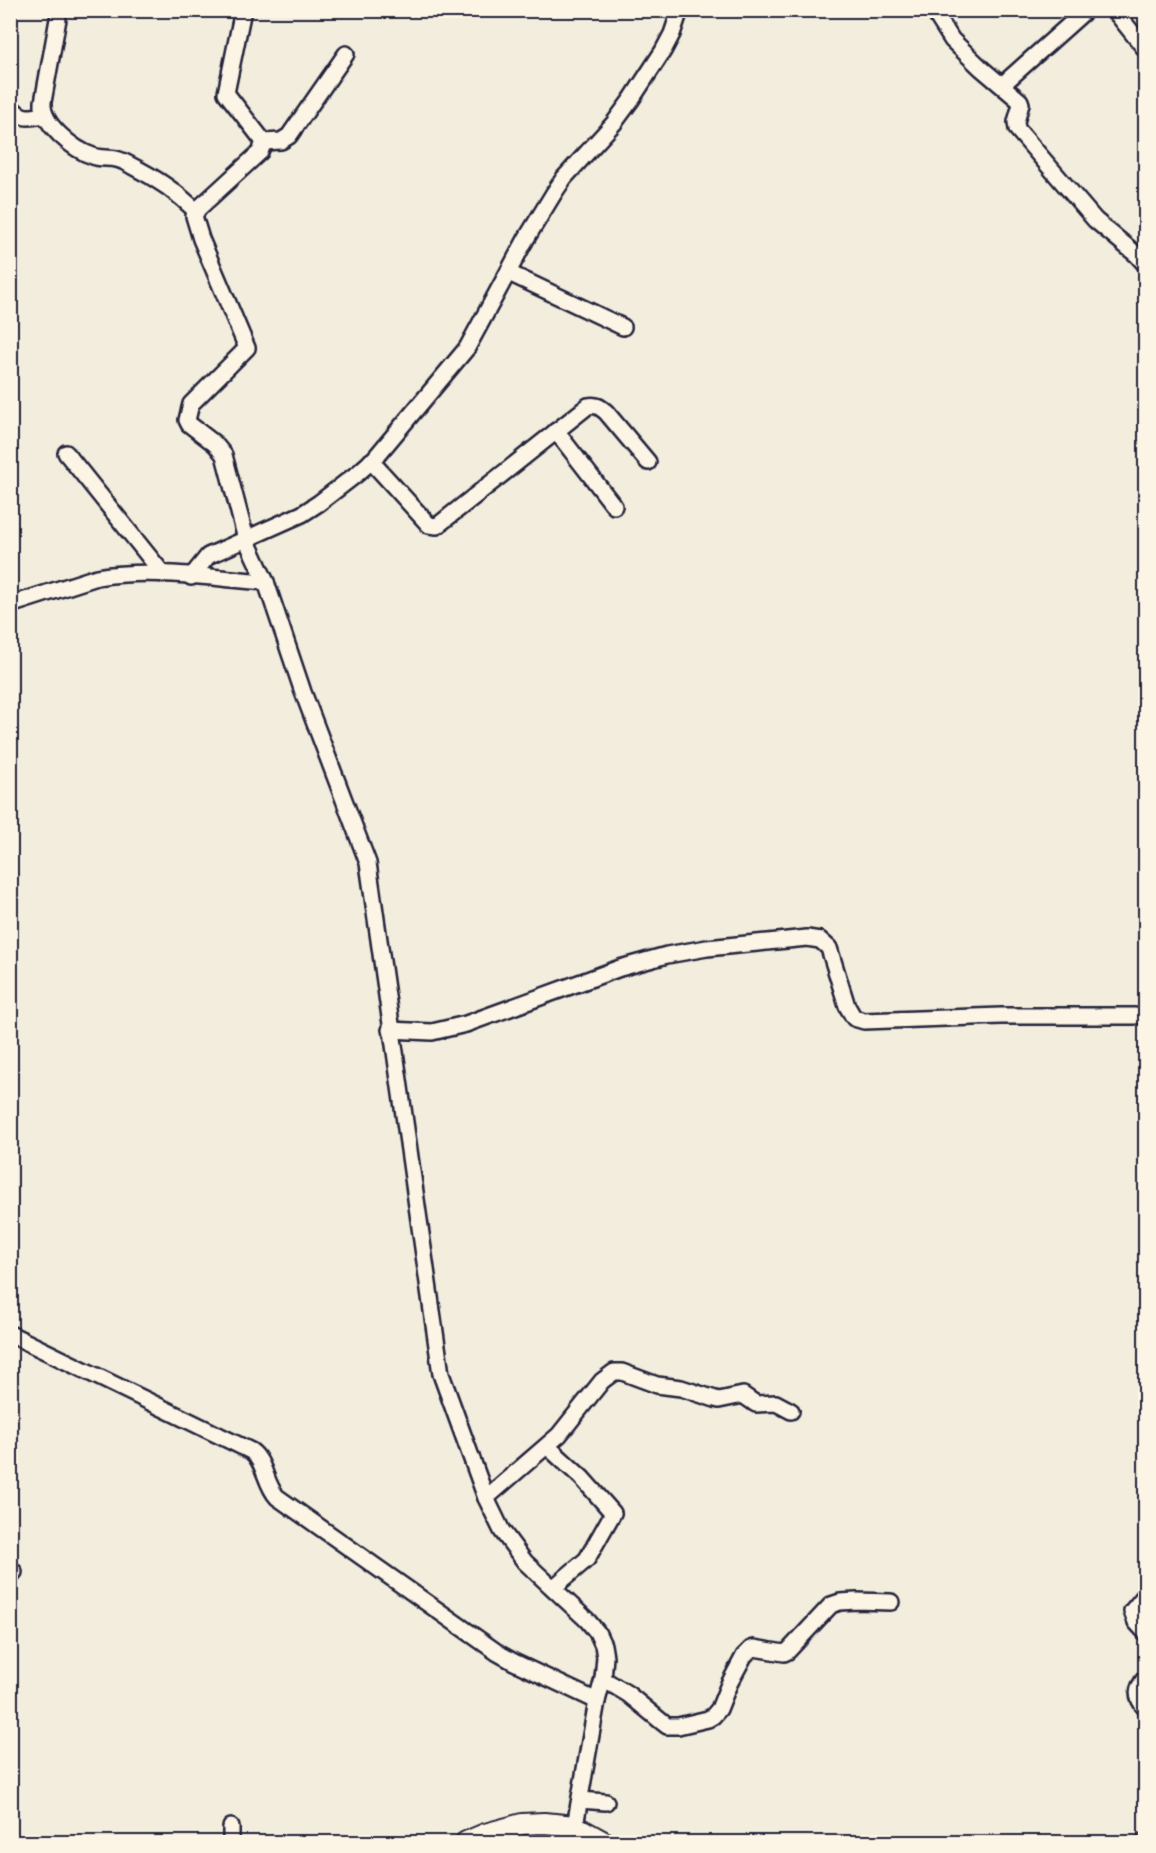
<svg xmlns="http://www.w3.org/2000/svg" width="1156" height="1853" font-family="Pangolin,sans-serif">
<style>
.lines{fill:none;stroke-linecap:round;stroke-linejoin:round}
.minor-casing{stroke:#22223b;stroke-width:20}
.major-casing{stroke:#22223b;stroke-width:24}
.minor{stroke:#fcf5e5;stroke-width:15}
.major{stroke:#fcf5e5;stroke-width:20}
</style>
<rect width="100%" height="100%" fill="#f3edde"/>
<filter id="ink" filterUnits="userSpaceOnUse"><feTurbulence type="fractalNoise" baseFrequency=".0167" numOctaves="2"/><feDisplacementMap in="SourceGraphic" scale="12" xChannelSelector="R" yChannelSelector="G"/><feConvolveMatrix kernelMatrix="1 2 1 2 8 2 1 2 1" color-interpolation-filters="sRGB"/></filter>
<g filter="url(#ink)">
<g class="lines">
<g class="minor-casing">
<g id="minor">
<polyline points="243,10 226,93 264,142 260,152 198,209 194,216 201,239 247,348 191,404 187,420 189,424 215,444 224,455 246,539 266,582"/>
<polyline points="933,10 952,40 981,68 1020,101 1021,104 1016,122 1017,129 1095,220 1137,255 1146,265"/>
<polyline points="1114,10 1146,50"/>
<path d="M58,19l-15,83c-2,22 31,48 50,54 7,3 15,1 23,3 5,1 11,4 16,7 24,12 45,26 64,45"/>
<polyline points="1002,85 1086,10"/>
<path d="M10,106c13,14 17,12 35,9"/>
<polyline points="264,142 281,141 289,136 346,54"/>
<polyline points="509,273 623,327"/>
<polyline points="556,431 614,506"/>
<polyline points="66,453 163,574"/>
<path d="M371,461l58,64 8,1 151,-120c8,-2 12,1 18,6l42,50"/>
<polyline points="191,577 208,556 302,514 319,503 358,473 375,458 467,348 526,239 554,193 564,178 614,123 631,100 663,51 672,34 680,10"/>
<path d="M10,605l87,-28c55,-9 113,1 169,5l37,110 65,171 73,511 45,124 16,33 23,31 62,58 10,12 6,13 2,12 -2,22 -6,22 -22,125"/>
<polyline points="390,1030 432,1032 466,1024 620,968 667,955 707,948 807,938 820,940 829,948 847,1006 854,1018 864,1021 1001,1016 1135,1016"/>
<path d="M10,1334l241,117c14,10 14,33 26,46l221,156 16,9 83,39"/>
<polyline points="547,1446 582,1478 613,1513 587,1559 553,1588"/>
<polyline points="486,1498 559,1435 602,1381 614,1372 622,1372 657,1385 681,1388 715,1399 719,1400 743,1395 756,1404 776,1403 791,1411"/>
<polyline points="10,1576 14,1572"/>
<polyline points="1146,1594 1132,1611 1136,1622 1146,1633"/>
<path d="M1146,1677c-10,12 -11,20 0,32"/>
<polyline points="603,1679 628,1694 662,1722 667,1726 678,1726 708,1719 713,1716 719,1709 729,1684 744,1656 751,1649 754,1648 784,1653 788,1651 831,1605 840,1602 856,1601 891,1602"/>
<polyline points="580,1800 606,1802"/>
<polyline points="231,1827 231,1842"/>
<polyline points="1144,1842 1146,1841"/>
</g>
</g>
<g class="major-casing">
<polyline id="major" points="466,1842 485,1834 522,1824 544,1823 575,1826 604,1842"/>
</g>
<use href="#minor" class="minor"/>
<use href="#major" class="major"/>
</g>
</g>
<rect width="1156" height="1853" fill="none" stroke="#fcf5e5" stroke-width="36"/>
<rect x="18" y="18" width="1120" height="1817" fill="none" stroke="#22223b" stroke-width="2" filter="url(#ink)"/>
</svg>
